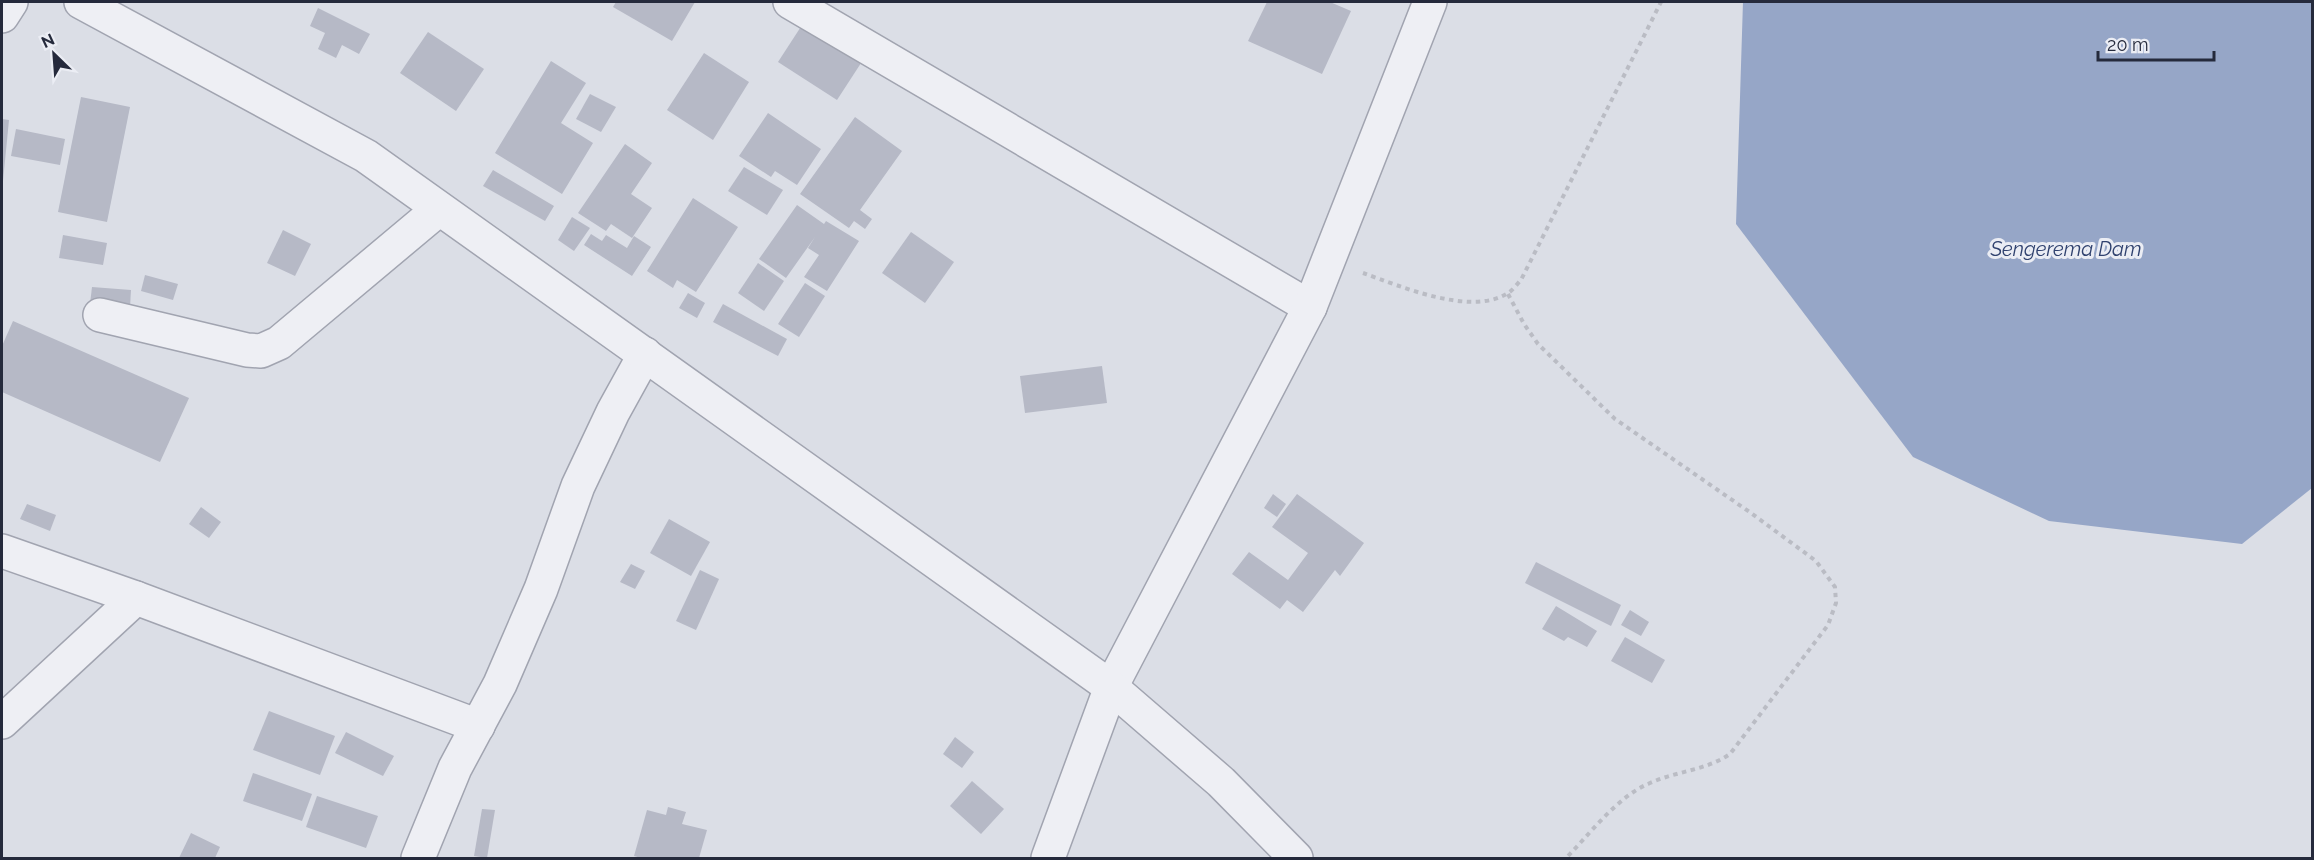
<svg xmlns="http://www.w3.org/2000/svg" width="2314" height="860" font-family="Raleway,sans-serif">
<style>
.water{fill:#96a6c7}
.building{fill:#b6b9c6}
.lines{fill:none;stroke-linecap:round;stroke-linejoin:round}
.minor-casing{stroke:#a1a4b0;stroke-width:36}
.tertiary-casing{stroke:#a1a4b0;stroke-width:36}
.path{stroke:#babcc4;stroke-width:4;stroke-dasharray:4.5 4.5;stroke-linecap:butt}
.minor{stroke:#eeeff4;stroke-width:33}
.tertiary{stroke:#eeeff4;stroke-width:33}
.labels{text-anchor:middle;stroke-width:6;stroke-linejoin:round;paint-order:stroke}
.water-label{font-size:20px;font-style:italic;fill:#30426f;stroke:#ebedf4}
</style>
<rect width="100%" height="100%" fill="#dbdee6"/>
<polygon class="water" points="1743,2 2312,2 2312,488 2242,544 2049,521 1913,457 1736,224"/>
<g class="building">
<polygon points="616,2 695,2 672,41 613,7"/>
<polygon points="1267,2 1330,2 1351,11 1322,74 1248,41"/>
<polygon points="318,8 370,34 359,54 342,45 336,58 318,49 325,33 310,26"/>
<polygon points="804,22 863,60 837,100 778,62"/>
<polygon points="428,32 484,69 456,111 400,73"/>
<polygon points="704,53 749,82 713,140 667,110"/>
<polygon points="551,61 586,83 561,123 593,143 562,194 495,153"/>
<polygon points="590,94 616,107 601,132 576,119"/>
<polygon points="81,97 130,107 107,222 58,212"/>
<polygon points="768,113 821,149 797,185 775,171 771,177 739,156"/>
<polygon points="855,117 902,151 860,210 872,219 865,229 854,221 849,228 800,194"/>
<polygon points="2,119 9,120 3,181 2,181"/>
<polygon points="16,129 65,139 60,165 11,156"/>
<polygon points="625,144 652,163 631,194 652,208 632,238 611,224 606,231 578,213"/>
<polygon points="744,167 783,190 767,215 728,191"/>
<polygon points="493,170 554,206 545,221 483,186"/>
<polygon points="693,198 738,227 696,292 677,280 673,288 647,271"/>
<polygon points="797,205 824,224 826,221 859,241 827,291 804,277 819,255 808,248 815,237 786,278 759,259"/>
<polygon points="572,217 590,228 574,251 558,240"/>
<polygon points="283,230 311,244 295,276 267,263"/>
<polygon points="911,232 954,262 925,303 882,273"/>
<polygon points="591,234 602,241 606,235 627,248 634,236 651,247 632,276 584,245"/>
<polygon points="63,235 107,243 103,265 59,258"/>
<polygon points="758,263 784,281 764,311 738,293"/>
<polygon points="145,275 178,284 173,300 141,291"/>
<polygon points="805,283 825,296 799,337 778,324"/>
<polygon points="92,287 131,290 130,307 90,304"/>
<polygon points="688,293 705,303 697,318 679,308"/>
<polygon points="723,304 787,339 778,356 713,322"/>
<polygon points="13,321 189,398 160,462 2,392 2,346"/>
<polygon points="1102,366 1107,403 1025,413 1020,376"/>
<polygon points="1273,494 1286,504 1277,517 1264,508"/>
<polygon points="1297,494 1364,543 1340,576 1335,570 1303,612 1287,600 1280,609 1232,574 1249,552 1288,580 1308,553 1272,527"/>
<polygon points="27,504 56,515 50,531 20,519"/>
<polygon points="201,507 221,522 209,538 189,524"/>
<polygon points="669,519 710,542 691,576 650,553"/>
<polygon points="1536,562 1621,605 1611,626 1525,583"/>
<polygon points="631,564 645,571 635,589 620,582"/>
<polygon points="700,570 719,579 696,630 676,621"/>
<polygon points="1556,606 1597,631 1587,647 1568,637 1564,641 1542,629"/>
<polygon points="1630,610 1649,622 1641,636 1621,625"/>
<polygon points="1625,637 1665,660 1652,683 1611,661"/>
<polygon points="269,711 335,736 320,775 253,750"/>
<polygon points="346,732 394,756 383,776 335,753"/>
<polygon points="955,737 974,752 962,768 943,754"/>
<polygon points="253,773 312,794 302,821 243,801"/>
<polygon points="972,781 1004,809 981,834 950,806"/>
<polygon points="317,796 378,816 366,848 306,827"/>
<polygon points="668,807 686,812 682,824 707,830 699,858 641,858 634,856 647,810 666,815"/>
<polygon points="482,809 495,810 487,858 474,856"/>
<polygon points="191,833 220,847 215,858 179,858"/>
</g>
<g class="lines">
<g class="minor-casing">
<g id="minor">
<polyline points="790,2 1310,307"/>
<polyline points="2,16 11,2"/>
<polyline points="100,315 247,350 261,351 279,343 439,209"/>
<polyline points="2,551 136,598 478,726"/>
<polyline points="2,722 136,598"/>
<polyline points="418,858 455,768 500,684 541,589 578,486 613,412 645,354"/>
<polyline points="1048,858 1111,687 1310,307 1430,2"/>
</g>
</g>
<g class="tertiary-casing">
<polyline id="tertiary" points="81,2 366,156 1111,687 1221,782 1296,858"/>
</g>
<g class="path">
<path d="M1363,273c37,13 108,44 145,20 5,-3 9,-9 13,-13l140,-278"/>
<path d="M1508,294l16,30 14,20 77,75 136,94 65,48 19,26 1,16 -8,22 -98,129c-25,17 -55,17 -82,30 -31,13 -58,50 -82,74"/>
</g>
<use href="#minor" class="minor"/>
<use href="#tertiary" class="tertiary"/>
</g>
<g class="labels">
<g class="water-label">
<text x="2066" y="256">Sengerema Dam</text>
</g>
</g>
<rect width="2314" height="860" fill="none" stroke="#252a3c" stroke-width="6"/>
<g transform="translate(54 54) rotate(335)" stroke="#ebedf4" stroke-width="4.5" paint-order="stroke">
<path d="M0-4.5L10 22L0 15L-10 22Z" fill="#252a3c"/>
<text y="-9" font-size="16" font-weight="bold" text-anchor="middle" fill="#252a3c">N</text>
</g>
<path d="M2098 51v9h116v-9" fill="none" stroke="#252a3c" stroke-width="3"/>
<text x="2107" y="51" font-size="18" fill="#252a3c" stroke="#ebedf4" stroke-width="4.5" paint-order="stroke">20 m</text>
</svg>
